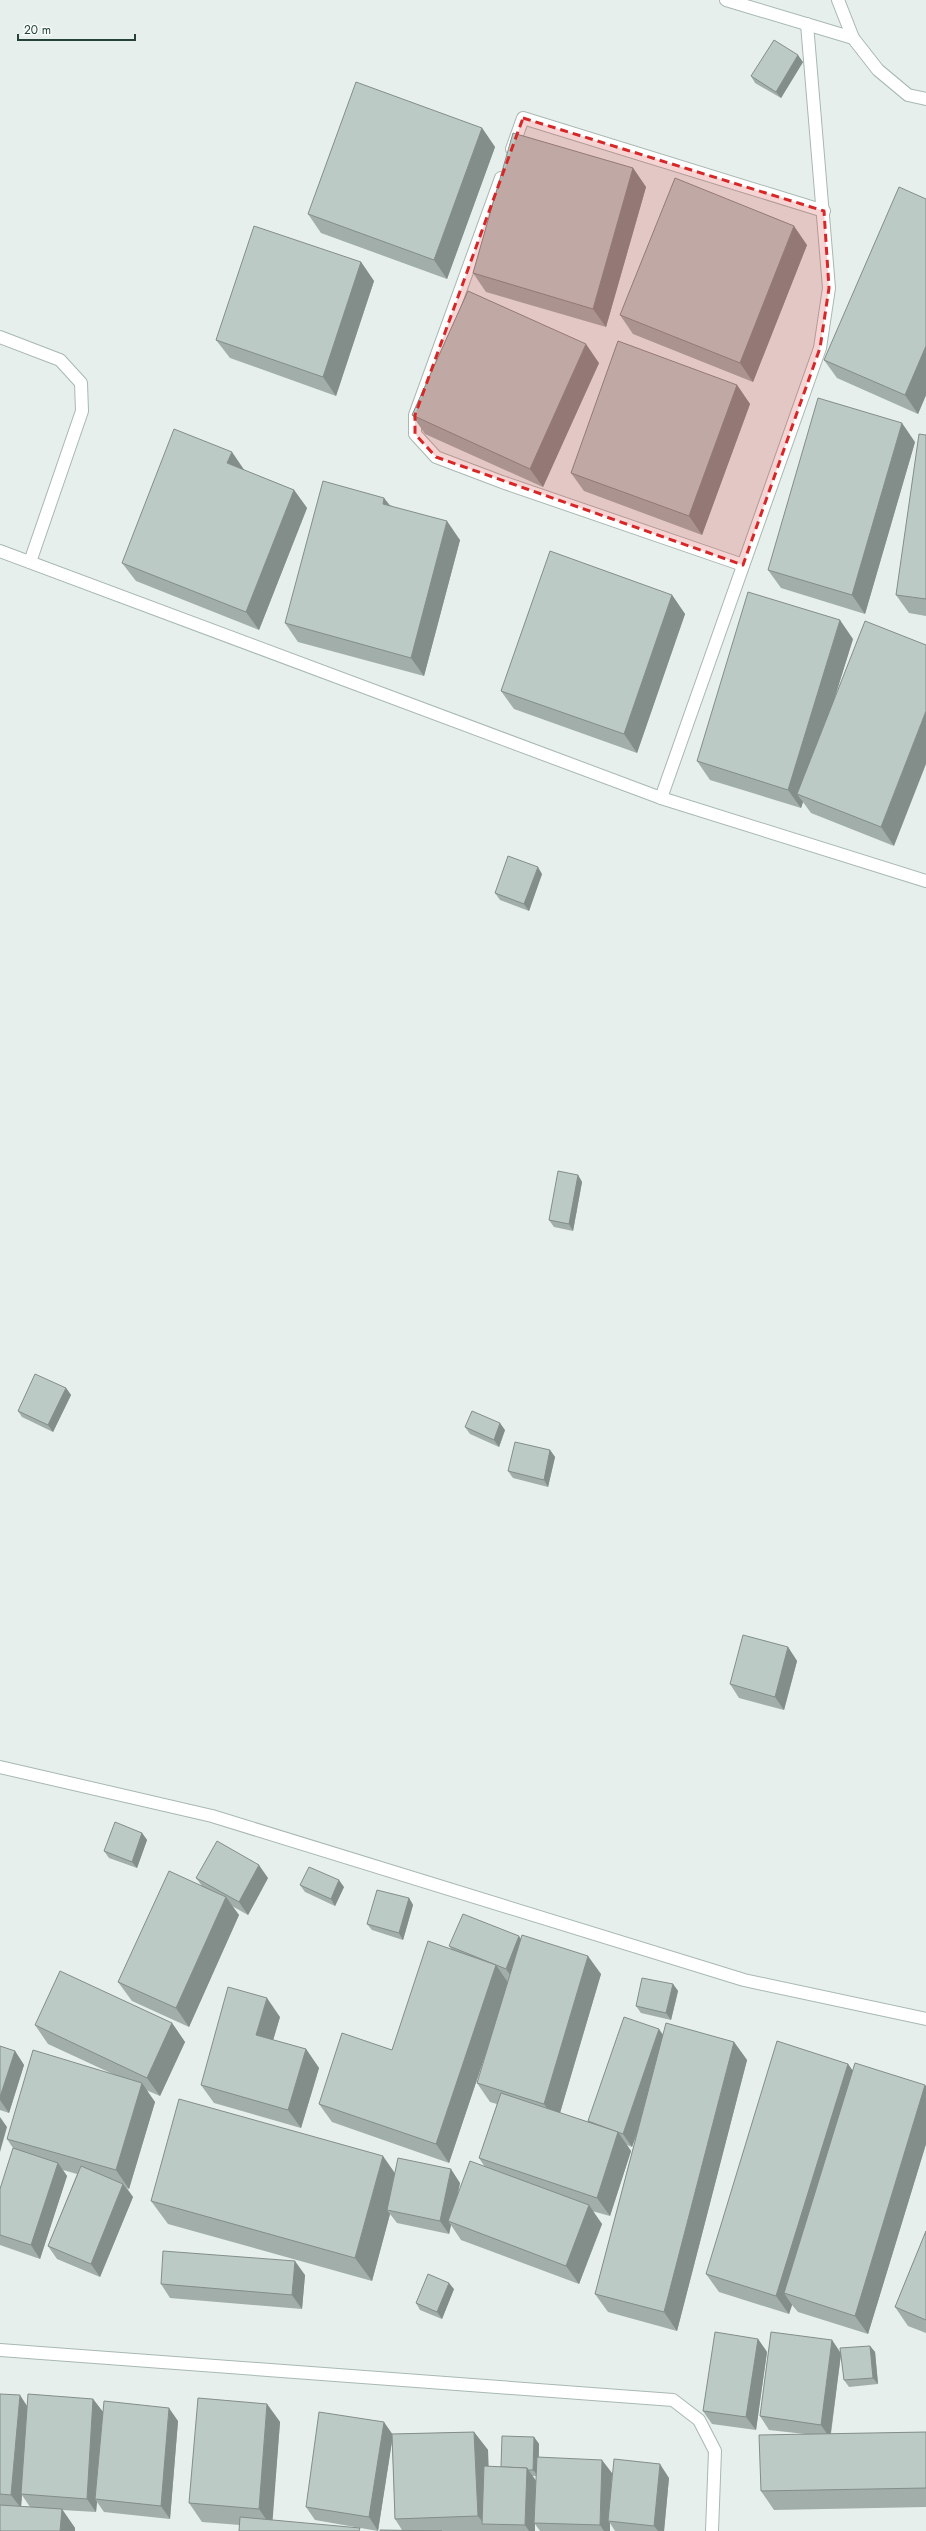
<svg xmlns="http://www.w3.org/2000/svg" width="926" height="2531" font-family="Jost,sans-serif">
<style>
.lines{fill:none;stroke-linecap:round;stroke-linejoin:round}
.minor-casing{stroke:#a8b8b2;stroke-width:14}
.minor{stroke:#fff;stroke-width:12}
.wall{fill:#a1aea9;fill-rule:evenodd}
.shaded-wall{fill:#838d89}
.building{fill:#bbcac4;stroke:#838d89}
.marked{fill:#d62828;fill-opacity:0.2;stroke:#d62828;stroke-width:3;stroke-dasharray:8 5;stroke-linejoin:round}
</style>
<rect width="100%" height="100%" fill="#e6efeb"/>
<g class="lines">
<g class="minor-casing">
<g id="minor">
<polyline points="726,0 853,38"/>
<polyline points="838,0 853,38 878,70 908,95 926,99"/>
<polyline points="512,149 523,118 824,211"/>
<polyline points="501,178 415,415 415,434 436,457 502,482 743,565"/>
<polyline points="0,337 60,360 81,383 82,411 30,562"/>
<polyline points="0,551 661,798 926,881"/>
<polyline points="661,798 820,348 829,288 807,24"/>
<polyline points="0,1767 212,1816 744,1980 926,2019"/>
<polyline points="0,2350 673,2400 699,2420 715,2451 712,2531"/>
</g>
</g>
<use href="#minor" class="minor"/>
</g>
<g class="wall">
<polygon points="803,62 781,98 755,83 751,76"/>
<polygon points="482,128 495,147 447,279 321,233 308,214"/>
<polygon points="633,168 646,187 606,327 486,292 473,273"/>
<polygon points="926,199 926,395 918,414 837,378 824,360"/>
<polygon points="807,245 753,382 633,334 620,315"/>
<polygon points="361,262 374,281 336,396 230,358 216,340"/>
<polygon points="599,363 543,487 425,434 412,415"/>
<polygon points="737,385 750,404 702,535 584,491 571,473"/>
<polygon points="926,435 926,616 909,613 896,595"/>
<polygon points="915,442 865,614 781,588 768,570"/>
<polygon points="244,470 294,490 307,508 259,630 136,581 122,563"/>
<polygon points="384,498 390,505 460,540 424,676 298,642 285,623"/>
<polygon points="672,595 685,614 637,753 514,709 501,691"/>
<polygon points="853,639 834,699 894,846 811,813 803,802 801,808 710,780 697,761"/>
<polygon points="542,874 529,911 500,900 495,893"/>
<polygon points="578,1175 582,1182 573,1231 554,1227 549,1220"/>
<polygon points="66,1388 71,1395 53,1432 22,1417 18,1411"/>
<polygon points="465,1427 505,1430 499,1447 470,1434"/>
<polygon points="550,1450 555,1457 548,1487 513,1478 508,1471"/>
<polygon points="788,1647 797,1661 784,1710 739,1698 730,1684"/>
<polygon points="142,1833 147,1840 137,1868 109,1858 104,1851"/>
<polygon points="196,1878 268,1878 248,1915 232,1906 239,1915 189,2027 132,2001 118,1982 202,1886"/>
<polygon points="300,1885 344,1887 335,1906 305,1892"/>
<polygon points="409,1898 413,1905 403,1940 372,1930 367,1924"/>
<polygon points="521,1939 601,1974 560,2113 589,2122 588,2121 663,2034 734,2042 747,2060 677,2331 608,2312 595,2294 636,2137 632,2147 627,2145 631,2151 610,2216 592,2211 602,2224 579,2284 461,2240 451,2225 449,2234 397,2223 390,2214 372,2281 168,2224 151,2201 395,2173 460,2183 457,2198 485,2167 479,2158 497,2104 490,2102 477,2083 490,2041 449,2163 332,2122 319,2104 392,2050 452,1950 449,1946"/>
<polygon points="673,1984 678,1991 671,2020 641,2013 636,2006"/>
<polygon points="280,2017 273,2040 306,2049 319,2068 301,2128 214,2103 201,2085"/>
<polygon points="172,2023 185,2042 160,2096 146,2090 155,2102 129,2189 127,2188 133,2197 100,2277 57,2259 48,2246 77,2174 63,2170 67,2176 40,2259 0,2245 0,2189 13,2148 7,2139 115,2075 48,2044 35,2025"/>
<polygon points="0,2046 15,2051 24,2065 9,2113 0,2110"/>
<polygon points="848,2064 852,2070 926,2086 926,2144 868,2334 798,2312 792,2305 789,2314 719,2292 706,2274"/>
<polygon points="926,2231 926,2333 908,2326 895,2307"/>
<polygon points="305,2275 302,2309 170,2298 161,2284"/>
<polygon points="454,2289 442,2319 420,2310 416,2303"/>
<polygon points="758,2339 767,2352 756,2430 712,2424 703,2411"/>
<polygon points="832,2340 841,2353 870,2346 875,2352 878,2384 849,2387 844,2380 841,2354 831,2434 926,2432 926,2507 774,2510 761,2491 805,2434 769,2430 760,2416"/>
<path d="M0,2394l27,12 66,-7 10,13 75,9 -8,98 -66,-7 -7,-10 -1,10 -34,-2 13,18 -75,3zM22,2495l8,12 -9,-1z"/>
<polygon points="267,2404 280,2422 272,2520 240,2525 202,2522 189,2503"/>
<path d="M474,2432l14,18v16l13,1 33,-30 5,7v13l73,16 -1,20 58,-15 -5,53h-49l-5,-8v8h-70l-5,-7v7h-155l22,-1 -7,-11 -3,-78 -14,90 -63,-11 -9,-13 87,-73zM533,2476h3v5z"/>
</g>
<g class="shaded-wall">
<polygon points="798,55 803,62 781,98 776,92"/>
<polygon points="482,128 495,147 447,279 434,260"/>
<polygon points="633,168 646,187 606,327 593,309"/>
<polygon points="794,226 807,245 753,382 740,363"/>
<polygon points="361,262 374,281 336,396 323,377"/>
<polygon points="586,344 599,363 543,487 530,469"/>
<polygon points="926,346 926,395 918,414 905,395"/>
<polygon points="737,385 750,404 702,535 689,516"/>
<polygon points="902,423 915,442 865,614 852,595"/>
<polygon points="232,452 245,471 227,463"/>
<polygon points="294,490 307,508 259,630 246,612"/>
<polygon points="384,498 397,517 383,504"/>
<polygon points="447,521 460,540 424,676 411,658"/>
<polygon points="672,595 685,614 637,753 624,734"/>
<polygon points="840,620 853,639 804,797 797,794 803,802 801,808 788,790"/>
<polygon points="926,711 926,764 894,846 881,827"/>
<polygon points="538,867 542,874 529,911 524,904"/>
<polygon points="578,1175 582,1182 573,1231 569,1224"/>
<polygon points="66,1388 71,1395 53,1432 48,1425"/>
<polygon points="500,1423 505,1430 499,1447 494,1440"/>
<polygon points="550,1450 555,1457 548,1487 544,1480"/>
<polygon points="788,1647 797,1661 784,1710 775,1697"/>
<polygon points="142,1833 147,1840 137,1868 132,1862"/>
<polygon points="259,1865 268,1878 248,1915 239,1902"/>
<polygon points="339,1880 344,1887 335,1906 331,1899"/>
<polygon points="226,1897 239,1915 189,2027 176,2008"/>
<polygon points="409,1898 413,1905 403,1940 399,1933"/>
<polygon points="519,1936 528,1950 515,1982 506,1969"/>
<polygon points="588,1956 601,1974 557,2123 544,2104"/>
<polygon points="496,1965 509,1984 449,2163 436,2144"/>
<polygon points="673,1984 678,1991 671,2020 666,2013"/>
<polygon points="267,1998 280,2017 269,2054 256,2035"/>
<polygon points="172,2023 185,2042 160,2096 147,2078"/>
<polygon points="659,2029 668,2042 632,2147 623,2134"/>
<polygon points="734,2042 747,2060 677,2331 664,2312"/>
<polygon points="306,2049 319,2068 301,2128 288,2110"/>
<polygon points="15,2051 24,2065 9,2113 0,2100 0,2097"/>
<polygon points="848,2064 861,2082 784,2293 792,2305 789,2314 776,2296"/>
<polygon points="142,2083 155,2102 129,2189 116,2170"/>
<polygon points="925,2085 926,2086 926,2144 868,2334 855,2316"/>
<polygon points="0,2117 7,2127 0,2152"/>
<polygon points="618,2132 631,2151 610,2216 597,2198"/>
<polygon points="383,2156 399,2179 387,2210 390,2214 372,2281 355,2258"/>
<polygon points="58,2163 67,2176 40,2259 31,2245"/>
<polygon points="451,2169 460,2183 452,2222 448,2221 451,2225 449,2234 440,2221"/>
<polygon points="123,2184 133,2197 100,2277 91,2264"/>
<polygon points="589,2205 602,2224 579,2284 566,2266"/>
<polygon points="295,2261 305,2275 302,2309 292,2295"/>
<polygon points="449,2283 454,2289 442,2319 437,2312"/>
<polygon points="758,2339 767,2352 756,2430 746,2417"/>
<polygon points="832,2340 841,2354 830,2438 821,2425"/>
<polygon points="870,2346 875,2352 878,2384 873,2378"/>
<polygon points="20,2395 29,2409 21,2494 22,2495 21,2508 11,2495"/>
<polygon points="93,2399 103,2412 95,2499 97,2502 96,2512 87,2499"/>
<polygon points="267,2404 280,2422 272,2528 259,2509"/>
<polygon points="169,2408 178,2421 170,2519 161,2506"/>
<polygon points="384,2422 393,2435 378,2531 369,2517"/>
<polygon points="474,2432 488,2450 491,2524 484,2524 478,2516"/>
<polygon points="534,2437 539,2444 538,2476 533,2470"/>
<polygon points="602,2460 612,2473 610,2521 608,2521 610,2523 610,2531 604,2531 600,2525"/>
<polygon points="660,2464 669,2478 664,2531 658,2531 654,2526"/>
<polygon points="527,2468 536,2481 534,2523 535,2524 535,2531 529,2531 525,2525"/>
<polygon points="62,2509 75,2528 75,2531 60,2531"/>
</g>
<g class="building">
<polygon points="774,40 798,55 776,92 751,76"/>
<polygon points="356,82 482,128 434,260 308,214"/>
<polygon points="513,133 633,168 593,309 473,273"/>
<polygon points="675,178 794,226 740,363 620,315"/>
<polygon points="899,187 926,199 926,346 905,395 824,360"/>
<polygon points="254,226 361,262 323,377 216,340"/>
<polygon points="468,291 586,344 530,469 412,415"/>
<polygon points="618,341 737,385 689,516 571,473"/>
<polygon points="818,398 902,423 852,595 768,570"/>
<polygon points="174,429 232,452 227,463 294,490 246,612 122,563"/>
<polygon points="919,434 926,435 926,599 896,595"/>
<polygon points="323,481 384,498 383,504 447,521 411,658 285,623"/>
<polygon points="550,551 672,595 624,734 501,691"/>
<polygon points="748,592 840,620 788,790 697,761"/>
<polygon points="865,621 926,645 926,711 881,827 797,794"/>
<polygon points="508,856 538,867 524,904 495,893"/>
<polygon points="558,1171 578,1175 569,1224 549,1220"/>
<polygon points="35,1374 66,1388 48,1425 18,1411"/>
<polygon points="472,1411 500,1423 494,1440 465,1427"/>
<polygon points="515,1442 550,1450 544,1480 508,1471"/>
<polygon points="743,1635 788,1647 775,1697 730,1684"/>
<polygon points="115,1822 142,1833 132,1862 104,1851"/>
<polygon points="217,1841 259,1865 239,1902 196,1878"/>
<polygon points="309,1867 339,1880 331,1899 300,1885"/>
<polygon points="169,1871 226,1897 176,2008 118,1982"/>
<polygon points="377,1890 409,1898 399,1933 367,1924"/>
<polygon points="463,1914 519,1936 506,1969 449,1946"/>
<polygon points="522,1935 588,1956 544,2104 477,2083"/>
<polygon points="428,1941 496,1965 436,2144 319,2104 342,2033 392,2050"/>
<polygon points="60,1971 172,2023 147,2078 35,2025"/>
<polygon points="642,1978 673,1984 666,2013 636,2006"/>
<polygon points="228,1987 267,1998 256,2035 306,2049 288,2110 201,2085"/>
<polygon points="624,2017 659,2029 623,2134 588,2121"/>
<polygon points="666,2023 734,2042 664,2312 595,2294"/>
<polygon points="777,2041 848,2064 776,2296 706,2274"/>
<polygon points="0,2046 15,2051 0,2097"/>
<polygon points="33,2050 142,2083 116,2170 7,2139"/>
<polygon points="855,2063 925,2085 855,2316 784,2293"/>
<polygon points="501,2093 618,2132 597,2198 479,2158"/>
<polygon points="179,2099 383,2156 355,2258 151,2201"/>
<polygon points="13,2148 58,2163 31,2245 0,2235 0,2189"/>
<polygon points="398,2158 451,2169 440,2221 387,2210"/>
<polygon points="470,2161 589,2205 566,2266 448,2221"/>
<polygon points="81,2166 123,2184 91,2264 48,2246"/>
<polygon points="926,2231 926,2320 895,2307"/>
<polygon points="163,2251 295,2261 292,2295 161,2284"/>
<polygon points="428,2274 449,2283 437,2312 416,2303"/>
<polygon points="715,2332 758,2339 746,2417 703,2411"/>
<polygon points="771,2332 832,2340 821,2425 760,2416"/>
<polygon points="870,2346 873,2378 844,2380 840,2348"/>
<polygon points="0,2394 20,2395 11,2495 0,2494"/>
<polygon points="28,2394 93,2399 87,2499 21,2494"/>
<polygon points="198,2398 267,2404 259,2509 189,2503"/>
<polygon points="104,2401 169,2408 161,2506 95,2499"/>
<polygon points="319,2412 384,2422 369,2517 306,2507"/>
<polygon points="474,2432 478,2516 395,2519 392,2434"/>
<polygon points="926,2432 926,2488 761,2491 759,2435"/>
<polygon points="502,2436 534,2437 533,2470 528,2470 527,2468 501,2467"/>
<polygon points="537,2457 602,2460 600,2525 534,2523"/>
<polygon points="614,2459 660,2464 654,2526 608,2521"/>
<polygon points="484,2466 527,2468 525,2525 482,2524"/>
<polygon points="0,2505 62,2509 60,2531 0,2531"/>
<polygon points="240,2517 360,2528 359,2531 239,2531"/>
<polygon points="380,2530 442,2531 380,2531"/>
</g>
<path class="marked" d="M523,118l301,93 5,77 -9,60 -77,217 -307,-108 -21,-23v-19z"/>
<path d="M18 34v6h117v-6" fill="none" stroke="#24423a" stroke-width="2"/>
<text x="24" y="34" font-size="12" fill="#24423a" stroke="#f7fbf9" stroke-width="3" paint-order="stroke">20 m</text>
</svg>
